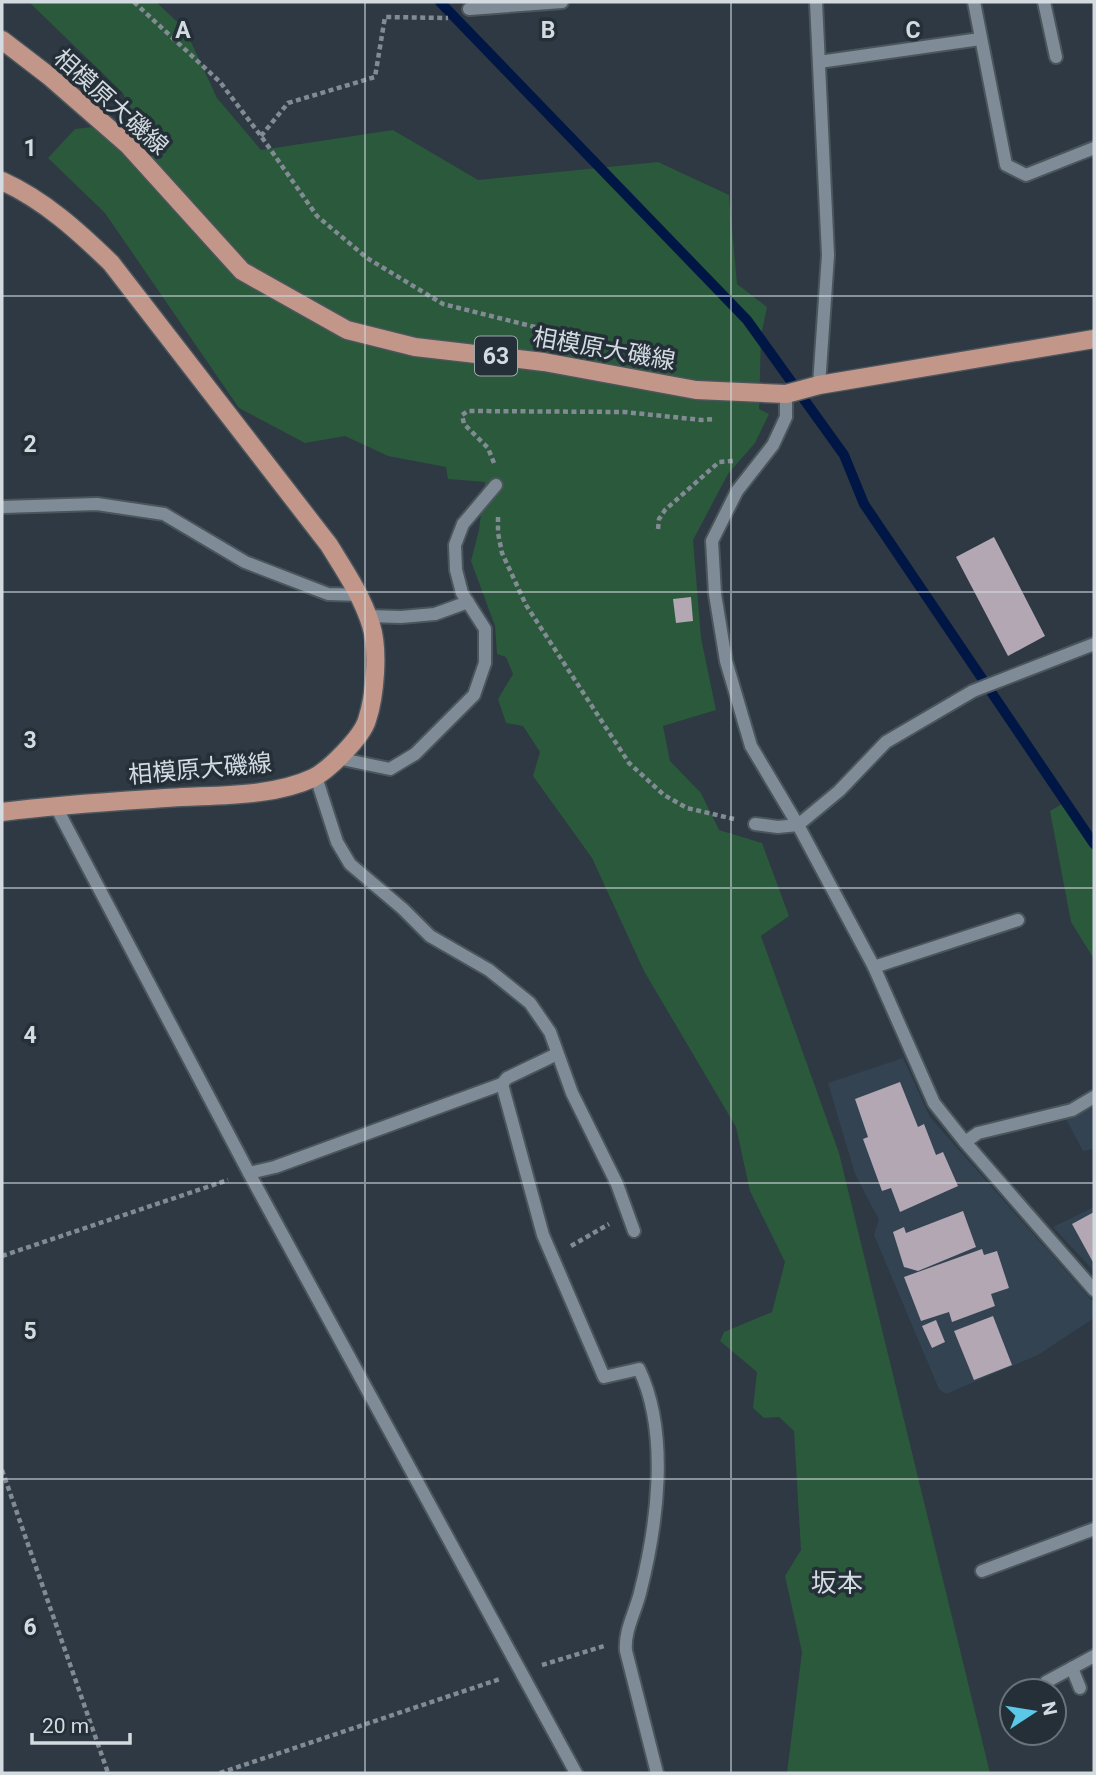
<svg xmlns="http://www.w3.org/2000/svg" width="1096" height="1775" font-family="Roboto,'Noto Sans JP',sans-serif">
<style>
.built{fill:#334352}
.green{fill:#2b593b}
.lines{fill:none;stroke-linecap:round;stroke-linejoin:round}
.stream{stroke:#001746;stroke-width:10}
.building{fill:#b4a7b4}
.minor-casing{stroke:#4b555c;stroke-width:16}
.major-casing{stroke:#4b555c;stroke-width:21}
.path{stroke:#828b93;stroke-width:4.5;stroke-dasharray:5 3.5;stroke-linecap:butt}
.minor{stroke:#7f8c97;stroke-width:12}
.major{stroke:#c29789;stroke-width:18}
.grid{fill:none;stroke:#d3dae0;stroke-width:2;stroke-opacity:0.55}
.labels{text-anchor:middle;stroke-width:7;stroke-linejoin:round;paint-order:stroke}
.shield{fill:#242f38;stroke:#9ea7ae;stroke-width:2}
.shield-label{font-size:23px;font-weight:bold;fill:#d3dae0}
.street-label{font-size:24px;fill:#d3dae0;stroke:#242f38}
.neighbourhood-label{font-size:26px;fill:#d3dae0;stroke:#242f38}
.grid-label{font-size:23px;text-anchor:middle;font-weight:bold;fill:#d3dae0;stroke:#242f38;stroke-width:7;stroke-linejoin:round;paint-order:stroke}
</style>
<rect width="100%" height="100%" fill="#2e3943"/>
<g class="built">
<polygon points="903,1058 930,1117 1094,1303 1094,1318 1038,1355 946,1394 939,1389 874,1235 879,1220 855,1174 828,1083"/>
<polygon points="1094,1101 1094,1149 1083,1151 1066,1119"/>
<polygon points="1094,1207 1094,1271 1053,1227"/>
</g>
<g class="green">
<polygon points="29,2 156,2 185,29 217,98 261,150 393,130 478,180 658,162 729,195 737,284 767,307 761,336 759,409 769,414 755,443 728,474 693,540 701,638 716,710 663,726 670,761 701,793 719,830 762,843 789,916 761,936 839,1153 990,1773 787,1773 802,1652 785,1576 801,1550 794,1431 779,1417 764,1418 753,1408 757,1372 720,1341 724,1332 772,1312 785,1262 750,1191 736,1127 644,971 592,858 533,776 540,752 523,726 506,723 498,699 513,674 506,657 497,654 495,626 471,561 479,530 485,482 448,479 446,467 388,456 345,436 305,443 239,408 105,213 48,158 75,129 134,122 123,93"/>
<polygon points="1062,804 1094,852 1094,959 1071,922 1050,811"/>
</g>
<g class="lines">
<polyline class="stream" points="440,2 747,320 844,455 864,504 1094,844"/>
</g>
<g class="building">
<polygon points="994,537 1045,636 1008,656 956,557"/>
<polygon points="691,597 693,621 676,623 673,599"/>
<polygon points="900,1082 918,1127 924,1124 936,1155 943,1152 958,1186 900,1212 891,1188 882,1191 863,1139 868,1137 855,1099"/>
<polygon points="963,1211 976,1247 918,1271 904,1267 893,1232 904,1227 906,1233"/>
<polygon points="1094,1212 1094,1264 1072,1224"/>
<polygon points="982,1249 984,1255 997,1251 1009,1288 991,1294 995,1306 952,1322 949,1312 921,1321 904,1277"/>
<polygon points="993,1316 1012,1365 974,1380 954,1331"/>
<polygon points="936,1320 945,1342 932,1348 922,1326"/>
</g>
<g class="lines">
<g class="minor-casing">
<g id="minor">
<polyline points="816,2 828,255 819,385"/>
<polyline points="974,2 1006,165 1026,175 1094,148"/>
<polyline points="1044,2 1056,57"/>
<polyline points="469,9 562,2"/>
<polyline points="819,62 980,39"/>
<polyline points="786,394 786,417 773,445 737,491 712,541 715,594 726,661 751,746 798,825 874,967 934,1103 965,1142 1094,1290"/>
<polyline points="2,507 97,504 164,514 245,562 328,594 360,595"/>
<polyline points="368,616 401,617 435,614 468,602"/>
<polyline points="337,758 390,769 415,754 474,695 485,663 485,629 462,593 456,570 455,545 463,524 496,485"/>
<polyline points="316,777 337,842 350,864 403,909 430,936 489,970 530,1003 550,1032 572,1093 617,1184 634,1231"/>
<polyline points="55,805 249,1173 576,1773"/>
<polyline points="755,824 778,827 798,825 839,791 886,742 973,691 1094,644"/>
<polyline points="874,967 1018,920"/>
<path d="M502,1084l41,151 61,142 35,-8c31,65 18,157 1,224 -5,20 -16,38 -14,58l31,122"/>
<polyline points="965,1142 978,1133 1072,1110 1094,1097"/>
<polyline points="249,1173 275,1167 502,1084 507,1078 557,1054"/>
<polyline points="982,1571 1094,1529"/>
<polyline points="1072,1668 1080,1688"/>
<polyline points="1046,1682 1094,1656"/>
</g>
</g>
<g class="major-casing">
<g id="major">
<polyline points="2,40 49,76 128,145 242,271 347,330 415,347 544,362 696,390 786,394 819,385 1094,339"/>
<path d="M2,181c42,19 76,50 109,82l218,282c16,26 33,51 42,80 8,25 4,71 -4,95 -5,17 -38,50 -54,58 -39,18 -88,17 -131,19 -60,4 -120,7 -180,15"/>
</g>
</g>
<g class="path">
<polyline points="134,2 220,82 261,136 317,216 367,258 443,304 555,332 556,339"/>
<polyline points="261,136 288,103 375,77 385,17 448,18"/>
<polyline points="494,463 488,448 464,424 462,415 468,411 624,412 702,420 715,419"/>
<polyline points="498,517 498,533 502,553 526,605 629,763 664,795 687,808 734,819"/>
<polyline points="658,529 659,519 665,510 719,462 733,461"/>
<polyline points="571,1246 609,1224"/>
<polyline points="2,1256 228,1180"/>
<polyline points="2,1470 108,1773"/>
<polyline points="542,1665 604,1646"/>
<polyline points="220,1773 500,1679"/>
</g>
<use href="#minor" class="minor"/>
<use href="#major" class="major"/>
</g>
<path class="grid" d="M365,2v1771M731,2v1771M2,296h1092M2,592h1092M2,888h1092M2,1183h1092M2,1479h1092"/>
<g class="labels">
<rect class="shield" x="475" y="336.5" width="42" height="39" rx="5"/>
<g class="shield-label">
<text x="496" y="364">63</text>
</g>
<g class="street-label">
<text transform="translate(111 102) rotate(42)" y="8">相模原大磯線</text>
<text transform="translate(604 349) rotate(10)" y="8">相模原大磯線</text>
<text transform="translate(200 769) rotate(-5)" y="8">相模原大磯線</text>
</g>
<g class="neighbourhood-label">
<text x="837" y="1592">坂本</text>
</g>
</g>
<g class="grid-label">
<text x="183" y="38">A</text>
<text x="548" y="38">B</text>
<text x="913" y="38">C</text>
<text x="30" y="156">1</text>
<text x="30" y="452">2</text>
<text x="30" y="748">3</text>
<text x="30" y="1043">4</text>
<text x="30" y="1339">5</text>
<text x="30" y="1635">6</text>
</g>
<rect width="1096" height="1775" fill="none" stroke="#d3dae0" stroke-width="7"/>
<g transform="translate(1033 1712) rotate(78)"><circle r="33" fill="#242f38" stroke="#6a737b" stroke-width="2"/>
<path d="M0-5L12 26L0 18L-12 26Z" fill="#5ac8e6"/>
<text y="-10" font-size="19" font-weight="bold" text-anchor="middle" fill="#d3dae0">N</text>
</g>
<path d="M32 1733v10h98v-10" fill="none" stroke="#d3dae0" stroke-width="3.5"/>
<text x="42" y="1733" font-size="21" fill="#d3dae0" stroke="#242f38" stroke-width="5" paint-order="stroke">20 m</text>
</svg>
